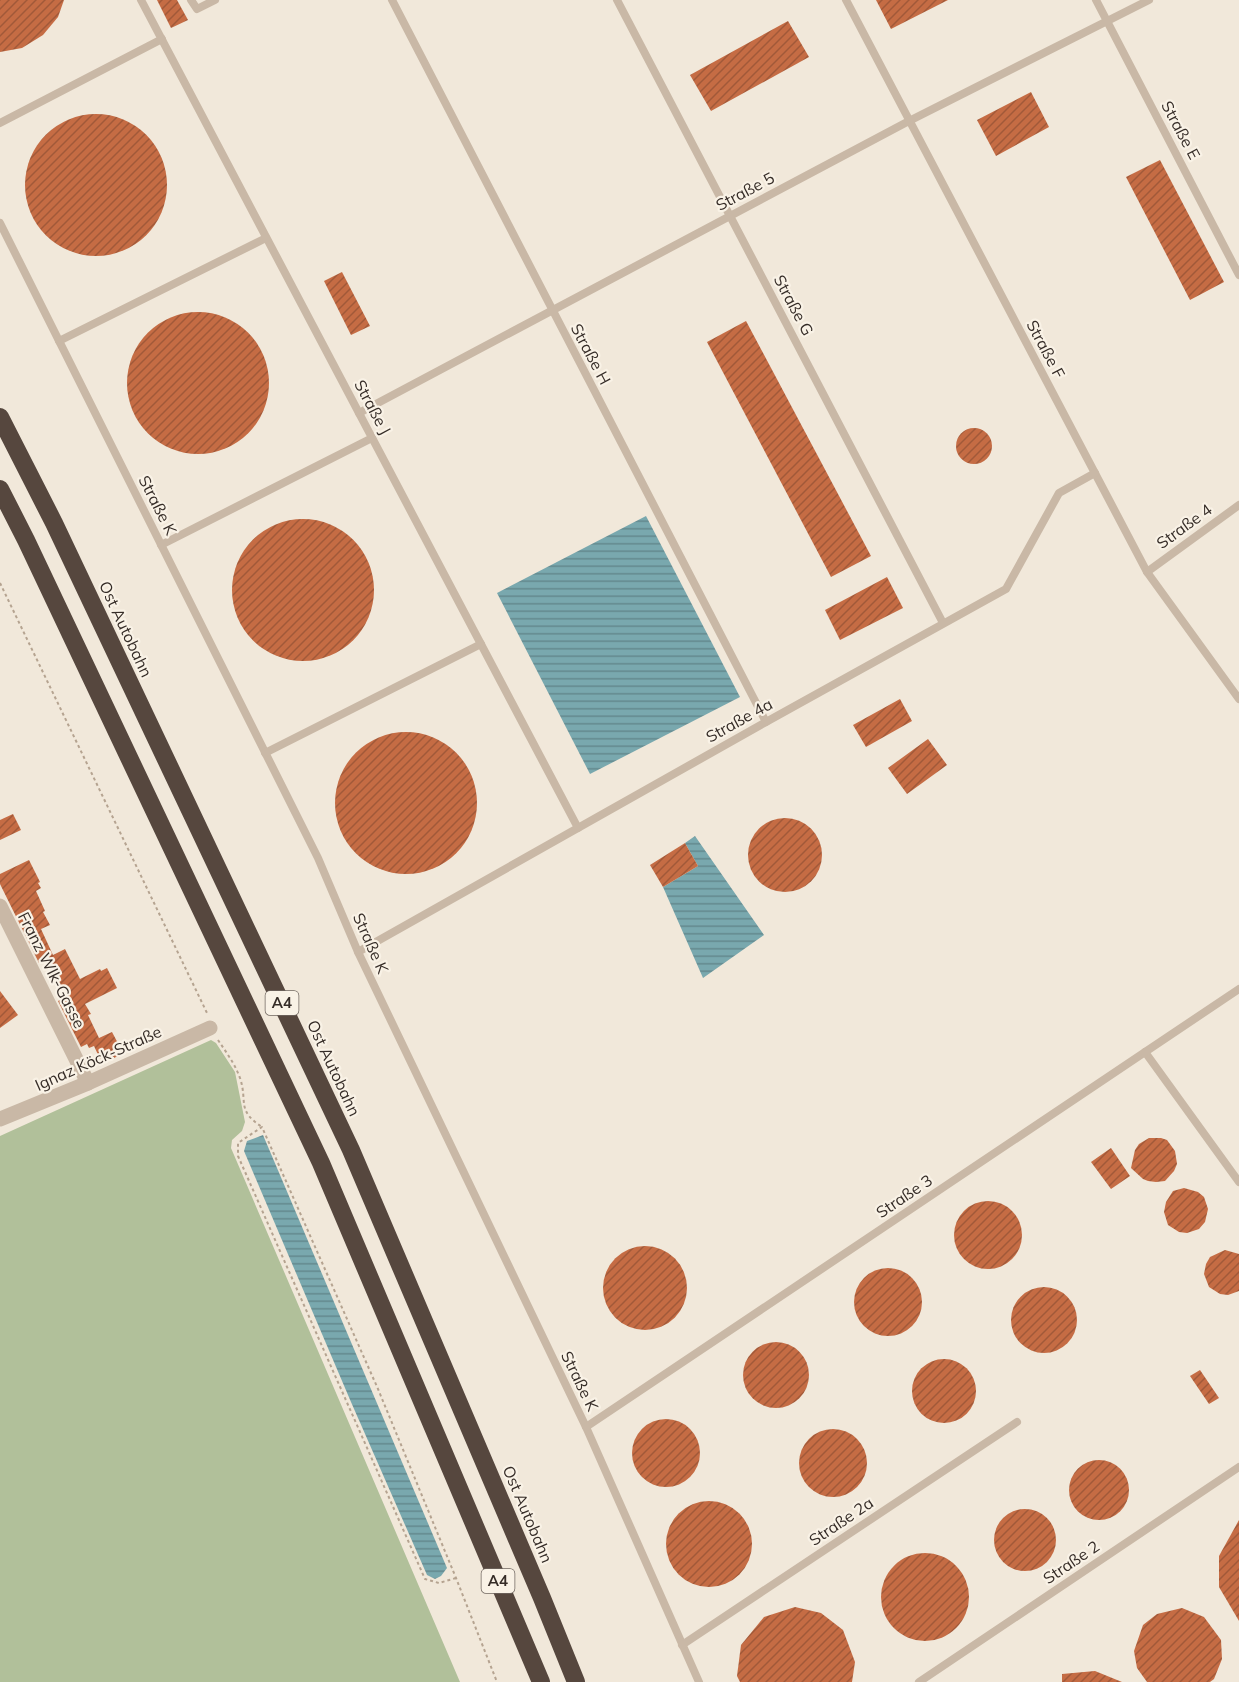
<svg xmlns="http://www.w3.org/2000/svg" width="1239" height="1682" font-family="Mulish,sans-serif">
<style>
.green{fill:#b1c09a}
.water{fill:url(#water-rules)}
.building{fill:url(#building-hatch)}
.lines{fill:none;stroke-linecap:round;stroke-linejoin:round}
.path{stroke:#b5a390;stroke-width:2;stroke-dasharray:3 3;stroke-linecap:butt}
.lane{stroke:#c9b8a6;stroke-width:8}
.street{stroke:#c9b8a6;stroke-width:15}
.highway{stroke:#56473e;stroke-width:18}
.labels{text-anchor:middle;stroke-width:4.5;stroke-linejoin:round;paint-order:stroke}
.shield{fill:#f9f2e6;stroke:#706760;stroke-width:1.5}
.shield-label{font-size:15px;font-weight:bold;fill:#352c27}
.street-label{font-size:16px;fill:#352c27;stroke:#f9f2e6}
</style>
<defs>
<pattern id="water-rules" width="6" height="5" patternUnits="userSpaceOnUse" patternTransform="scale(1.5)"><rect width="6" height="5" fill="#79a8ae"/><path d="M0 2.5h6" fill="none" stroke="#64898e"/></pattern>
<pattern id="building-hatch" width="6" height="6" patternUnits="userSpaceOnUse" patternTransform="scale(1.5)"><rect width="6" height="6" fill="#c56c44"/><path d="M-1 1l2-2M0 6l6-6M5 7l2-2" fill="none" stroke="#a15939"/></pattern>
</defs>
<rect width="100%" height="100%" fill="#f1e8da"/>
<polygon class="green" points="211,1040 216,1043 235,1072 245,1122 242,1131 232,1140 231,1148 460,1682 0,1682 0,1136"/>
<g class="water">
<polygon points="646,516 740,697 590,774 497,593"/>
<polygon points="695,836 764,935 703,978 663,887 698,866 685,843"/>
<polygon points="263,1135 447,1568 441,1576 435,1579 427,1575 351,1402 244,1151 247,1141"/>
</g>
<g class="building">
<polygon points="0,0 64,0 58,17 43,35 22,48 0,52"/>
<polygon points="157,0 177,0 188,20 171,28"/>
<polygon points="876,0 948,0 891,29"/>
<polygon points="788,21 809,57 711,111 690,75"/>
<polygon points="1031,92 1049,127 996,156 977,120"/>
<circle cx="96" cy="185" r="71"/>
<polygon points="1160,160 1224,282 1190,300 1126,177"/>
<polygon points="342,272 370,326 351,335 324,281"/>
<circle cx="198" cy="383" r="71"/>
<polygon points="746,321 871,556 831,577 707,342"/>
<circle cx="974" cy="446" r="18"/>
<circle cx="303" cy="590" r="71"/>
<polygon points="887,577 903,608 840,640 825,610"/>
<polygon points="900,699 912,721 866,747 853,725"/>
<circle cx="406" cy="803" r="71"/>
<polygon points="928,739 947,765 907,794 888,768"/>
<polygon points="13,814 21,830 0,840 0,820"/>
<circle cx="785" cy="855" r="37"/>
<polygon points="685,843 698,866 663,887 650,865"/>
<polygon points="29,860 40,882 38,883 41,888 36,891 45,911 43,912 50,925 41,929 53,955 65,949 80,979 100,969 101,971 107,968 117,988 85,1004 91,1014 88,1015 99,1038 112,1032 121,1049 116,1052 118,1056 108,1061 106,1056 100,1059 94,1046 89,1048 87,1044 81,1047 58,1001 64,998 45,960 46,959 39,963 0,884 0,874"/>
<polygon points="0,991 18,1015 0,1028"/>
<polygon points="1149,1138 1161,1138 1167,1140 1175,1151 1177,1164 1174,1171 1165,1181 1156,1182 1148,1181 1143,1179 1131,1168 1135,1150 1139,1144"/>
<polygon points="1111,1148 1130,1176 1111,1189 1091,1162"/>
<polygon points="1184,1188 1198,1192 1204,1197 1208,1209 1205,1222 1199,1229 1187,1233 1179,1232 1168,1225 1164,1212 1166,1202 1173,1191"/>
<circle cx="988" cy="1235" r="34"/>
<circle cx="645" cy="1288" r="42"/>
<polygon points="1225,1250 1239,1254 1239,1291 1228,1295 1220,1294 1209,1287 1204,1274 1206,1264 1210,1257"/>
<circle cx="888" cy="1302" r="34"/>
<circle cx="1044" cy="1320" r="33"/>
<circle cx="776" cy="1375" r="33"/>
<circle cx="944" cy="1391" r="32"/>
<polygon points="1200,1370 1219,1398 1209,1404 1190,1376"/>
<circle cx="666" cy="1453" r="34"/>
<circle cx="833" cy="1463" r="34"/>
<circle cx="1099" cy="1490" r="30"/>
<circle cx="709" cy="1544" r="43"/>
<circle cx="1025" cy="1540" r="31"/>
<polygon points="1239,1520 1239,1621 1219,1587 1219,1556"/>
<circle cx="925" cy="1597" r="44"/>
<polygon points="795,1607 821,1613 843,1630 855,1662 852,1682 740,1682 737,1676 741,1645 764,1617"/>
<polygon points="1182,1608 1204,1617 1221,1640 1222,1659 1214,1679 1210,1682 1147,1682 1137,1668 1134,1651 1143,1625 1157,1614"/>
<polygon points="1095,1671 1122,1682 1062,1682 1062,1674"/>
</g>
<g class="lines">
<g class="path">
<polyline points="0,583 207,1013"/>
<path d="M218,1040c8,12 17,24 22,38 8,24 -4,32 22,49"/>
<polyline points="456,1578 439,1583 425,1579 238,1156 238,1143 262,1127 378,1389 456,1578 497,1682"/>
</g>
<g class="lane">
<polyline points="141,0 578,828"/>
<polyline points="191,0 197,9 215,0"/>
<polyline points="392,0 766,722"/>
<polyline points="617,0 943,623"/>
<polyline points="846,0 1147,572 1239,699"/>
<polyline points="1096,0 1239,275"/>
<polyline points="0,123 162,39"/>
<polyline points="0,223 318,858 358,952 586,1427 699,1682"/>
<polyline points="59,341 266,238"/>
<polyline points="359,413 909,121 1149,0"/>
<polyline points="161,545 372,438"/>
<polyline points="1147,572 1239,505"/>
<polyline points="265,753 481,644"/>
<polyline points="358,952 766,722 1006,589 1059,493 1095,473"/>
<polyline points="1145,1052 1239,1182"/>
<polyline points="586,1427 1239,989"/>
<polyline points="682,1645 1017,1422"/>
<polyline points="919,1682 1239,1467"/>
</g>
<g class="street">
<polyline points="0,906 88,1083"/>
<polyline points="0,1119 88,1083 210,1028"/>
</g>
<g class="highway">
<polyline points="0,417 54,523 351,1150 542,1598 576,1682"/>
<polyline points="0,489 26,540 321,1163 541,1682"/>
</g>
</g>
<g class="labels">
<g class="shield">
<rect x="265.5" y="991" width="33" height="24" rx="4.5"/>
<rect x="481.5" y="1569" width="33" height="24" rx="4.5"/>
</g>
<g class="shield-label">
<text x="282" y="1008">A4</text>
<text x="498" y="1586">A4</text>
</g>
<g class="street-label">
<text transform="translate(1181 130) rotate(62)" y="6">Straße E</text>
<text transform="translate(745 191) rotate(-28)" y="6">Straße 5</text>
<text transform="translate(794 305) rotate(62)" y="6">Straße G</text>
<text transform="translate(1046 349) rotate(62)" y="6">Straße F</text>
<text transform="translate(591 354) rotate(62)" y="6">Straße H</text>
<text transform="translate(373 407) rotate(62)" y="6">Straße J</text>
<text transform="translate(158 505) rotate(63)" y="6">Straße K</text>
<text transform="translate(1184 526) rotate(-36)" y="6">Straße 4</text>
<text transform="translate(126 629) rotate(65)" y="6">Ost Autobahn</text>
<text transform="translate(739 720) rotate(-29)" y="6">Straße 4a</text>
<text transform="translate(371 943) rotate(66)" y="6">Straße K</text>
<text transform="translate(52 970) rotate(63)" y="6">Franz Wlk-Gasse</text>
<text transform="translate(98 1058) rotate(-24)" y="6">Ignaz Köck-Straße</text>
<text transform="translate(334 1068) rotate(65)" y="6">Ost Autobahn</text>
<text transform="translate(904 1196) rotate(-34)" y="6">Straße 3</text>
<text transform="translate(580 1381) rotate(64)" y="6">Straße K</text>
<text transform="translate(528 1514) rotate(67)" y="6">Ost Autobahn</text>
<text transform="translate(841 1521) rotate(-34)" y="6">Straße 2a</text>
<text transform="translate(1071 1562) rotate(-34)" y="6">Straße 2</text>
</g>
</g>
</svg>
